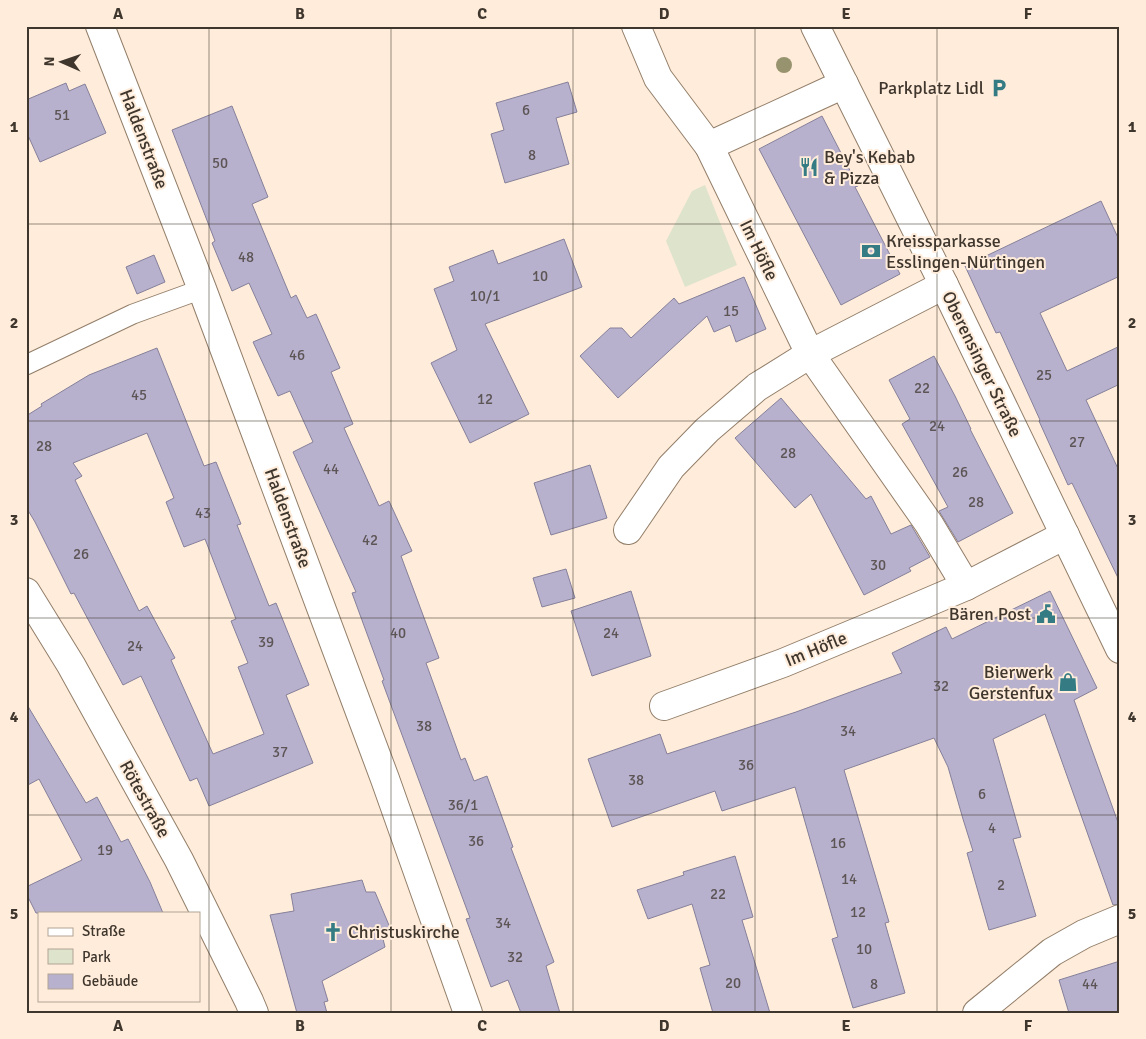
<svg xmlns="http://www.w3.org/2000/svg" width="1146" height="1039" font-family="Signika,sans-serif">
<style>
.green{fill:#dee3cc}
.building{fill:#b7b1ce;stroke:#85809a;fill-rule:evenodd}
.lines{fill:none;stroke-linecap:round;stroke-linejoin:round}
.lane-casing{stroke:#927e69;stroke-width:21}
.street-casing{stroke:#927e69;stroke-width:30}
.secondary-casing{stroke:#927e69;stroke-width:30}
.lane{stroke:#fff;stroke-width:19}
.street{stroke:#fff;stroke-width:28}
.secondary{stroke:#fff;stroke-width:28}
.tree{fill:#98936f}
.grid{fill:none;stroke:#3f362d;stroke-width:1;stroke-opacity:0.55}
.labels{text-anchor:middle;stroke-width:4;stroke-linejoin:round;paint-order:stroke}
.number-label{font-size:15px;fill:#5d5555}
.poi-label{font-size:18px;fill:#3f362d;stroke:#ffecda;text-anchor:end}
.street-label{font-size:18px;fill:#3f362d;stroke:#ffecda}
.neatline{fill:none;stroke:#3f362d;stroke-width:2}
.grid-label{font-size:16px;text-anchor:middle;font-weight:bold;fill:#3f362d}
</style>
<rect width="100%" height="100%" fill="#ffecda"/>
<polygon class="green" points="705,185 737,265 685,287 666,241 692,191"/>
<g class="building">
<polygon points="568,82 577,112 556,118 569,164 505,183 491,134 504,130 496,103"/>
<polygon points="66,83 69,91 85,84 106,133 40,162 26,131 26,100"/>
<polygon points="232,106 268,197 252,204 291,298 296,295 307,318 316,314 340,368 331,372 353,424 344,428 379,506 389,501 412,551 401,556 439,658 426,663 461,760 465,758 474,781 487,776 513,847 511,848 554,962 546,966 560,1013 521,1013 508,980 491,987 466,919 470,918 382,681 384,680 352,593 356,592 293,452 313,442 290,391 278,396 253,342 272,334 249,283 232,291 212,243 215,241 172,130"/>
<polygon points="822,116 858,186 855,187 900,274 841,305 759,149"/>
<polygon points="1101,201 1120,242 1120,276 1040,313 1067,371 1120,346 1120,384 1086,400 1120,473 1120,582 1072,483 1068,485 1039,421 1040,420 1000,332 996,333 965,266"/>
<polygon points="564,239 582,287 485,324 529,414 470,443 431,363 457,350 434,289 454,281 449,267 493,250 498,264"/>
<polygon points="154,255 165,282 137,294 126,267"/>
<polygon points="744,277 766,329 736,342 730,325 714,332 707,316 618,398 580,356 610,328 622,328 631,338 674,298 679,304"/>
<path d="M157,348l47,118 12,-4 25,62 -4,1 32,81 7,-3 33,82 -23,10 27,68 -104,43 -12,-28 -7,3 -49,-105 -18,9 -49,-92 -3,1 -36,-72 -9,-15v-91l16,-10 -1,-2 48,-29zM147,433l27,65 -8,4 18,45 21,-8 31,80 -5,2 17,42 -10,4 26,67 -51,20 -42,-94 4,-2 -28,-52 -8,5 -64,-131 7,-4 -9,-13z"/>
<polygon points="934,356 955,396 971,429 970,429 1013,513 958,542 939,511 948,507 902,424 910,419 889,380"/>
<polygon points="781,398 866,499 871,496 891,534 911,525 930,557 909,568 911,571 864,595 811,494 795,508 735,438"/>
<polygon points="590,465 607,518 551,535 534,483"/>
<polygon points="566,569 575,598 542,607 533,578"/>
<polygon points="631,591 651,656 592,676 571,611"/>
<polygon points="1050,591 1097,688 1074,700 1120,828 1120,904 1113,905 1045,714 993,739 1021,837 1013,839 1036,916 989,930 967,853 973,851 963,819 948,767 934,738 844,770 889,922 885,923 905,993 853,1008 832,939 838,937 795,787 722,811 715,791 612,827 588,759 660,734 667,754 796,712 902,673 892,653 946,627 952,639"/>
<polygon points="26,703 86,803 97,797 121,842 128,839 150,882 163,913 36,913 26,893 26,887 82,860 39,779 26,786"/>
<polygon points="735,856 753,917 742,920 770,1013 713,1013 700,968 710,965 692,904 648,919 637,890 684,875 683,872"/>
<polygon points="362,880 366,892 375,892 391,930 382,935 385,947 322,981 328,1001 324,1002 327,1013 297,1013 270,915 294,911 291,894"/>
<polygon points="1120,961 1120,1013 1069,1013 1059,980"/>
</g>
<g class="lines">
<g class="lane-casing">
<polyline id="lane" points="26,365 133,314 202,289"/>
</g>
<g class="street-casing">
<g id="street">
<polyline points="100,26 202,289 385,779 468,1013"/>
<polyline points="636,26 658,78 709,146 810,354 929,524 966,586"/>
<polyline points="709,146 844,84"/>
<polyline points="628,530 671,467 707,430 757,387 810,354 944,285"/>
<polyline points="26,592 71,665 179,860 249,1001 254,1013"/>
<polyline points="664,706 783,663 884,621 966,586 1065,535"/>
<polyline points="977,1013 1052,952 1084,934 1120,919"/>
</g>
</g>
<g class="secondary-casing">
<polyline id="secondary" points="815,26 944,285 1120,649"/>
</g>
<use href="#lane" class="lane"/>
<use href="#street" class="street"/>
<use href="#secondary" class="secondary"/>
</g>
<circle class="tree" cx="784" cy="65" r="8"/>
<path class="grid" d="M209,26v987M391,26v987M573,26v987M755,26v987M937,26v987M26,224h1094M26,421h1094M26,618h1094M26,815h1094"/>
<defs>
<g id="parking-bare" transform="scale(1.5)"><path d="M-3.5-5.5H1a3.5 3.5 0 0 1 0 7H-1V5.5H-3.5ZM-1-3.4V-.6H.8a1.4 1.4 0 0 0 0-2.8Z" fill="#347b84" stroke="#ffecda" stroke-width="2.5" paint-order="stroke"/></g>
<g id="restaurant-bare" transform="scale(1.5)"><path d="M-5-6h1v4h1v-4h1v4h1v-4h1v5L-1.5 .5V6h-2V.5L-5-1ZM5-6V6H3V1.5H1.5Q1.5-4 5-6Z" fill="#347b84" stroke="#ffecda" stroke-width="2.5" paint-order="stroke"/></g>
<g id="bank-bare" transform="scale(1.5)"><path d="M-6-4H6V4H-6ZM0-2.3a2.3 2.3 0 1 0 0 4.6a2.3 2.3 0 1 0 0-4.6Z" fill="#347b84" stroke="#ffecda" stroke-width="2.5" paint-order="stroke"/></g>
<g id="civic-bare" transform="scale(1.5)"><path d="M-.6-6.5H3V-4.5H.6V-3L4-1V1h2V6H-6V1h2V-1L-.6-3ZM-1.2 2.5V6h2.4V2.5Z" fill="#347b84" stroke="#ffecda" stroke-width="2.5" paint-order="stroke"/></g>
<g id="shop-bare" transform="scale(1.5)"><path d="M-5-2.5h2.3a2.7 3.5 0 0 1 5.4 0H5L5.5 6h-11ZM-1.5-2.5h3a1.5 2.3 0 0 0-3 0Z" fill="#347b84" stroke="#ffecda" stroke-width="2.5" paint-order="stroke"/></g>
<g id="church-bare" transform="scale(1.5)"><path d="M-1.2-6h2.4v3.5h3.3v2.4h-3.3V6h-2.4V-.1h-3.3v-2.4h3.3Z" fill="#347b84" stroke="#ffecda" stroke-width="2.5" paint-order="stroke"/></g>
</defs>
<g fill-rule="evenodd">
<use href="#parking-bare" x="999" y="88"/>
<use href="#restaurant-bare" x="809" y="167"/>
<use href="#bank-bare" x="871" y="251"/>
<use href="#civic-bare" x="1046" y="614"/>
<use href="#shop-bare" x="1068" y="682"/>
<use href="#church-bare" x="333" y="932"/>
</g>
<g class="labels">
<g class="number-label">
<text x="526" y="115">6</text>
<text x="62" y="120">51</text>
<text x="532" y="160">8</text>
<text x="220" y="168">50</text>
<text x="246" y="262">48</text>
<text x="540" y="281">10</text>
<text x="485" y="301">10/1</text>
<text x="731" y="316">15</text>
<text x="297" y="360">46</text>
<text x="1044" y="380">25</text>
<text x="922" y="393">22</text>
<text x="139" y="400">45</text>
<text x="485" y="404">12</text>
<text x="937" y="431">24</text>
<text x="1077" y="447">27</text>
<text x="44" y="451">28</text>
<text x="788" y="458">28</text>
<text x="331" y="474">44</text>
<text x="960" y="477">26</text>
<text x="976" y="507">28</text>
<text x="203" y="518">43</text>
<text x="370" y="545">42</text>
<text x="81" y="559">26</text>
<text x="878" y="570">30</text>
<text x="398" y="638">40</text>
<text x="611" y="638">24</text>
<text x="266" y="647">39</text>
<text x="135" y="651">24</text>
<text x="941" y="691">32</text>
<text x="424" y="731">38</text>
<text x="848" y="736">34</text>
<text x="280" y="757">37</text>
<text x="746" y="770">36</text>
<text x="636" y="785">38</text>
<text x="982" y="799">6</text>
<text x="463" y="810">36/1</text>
<text x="992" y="833">4</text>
<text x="476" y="846">36</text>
<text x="838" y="848">16</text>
<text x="105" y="855">19</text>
<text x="849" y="884">14</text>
<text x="1001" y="890">2</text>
<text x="718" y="899">22</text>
<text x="858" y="917">12</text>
<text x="503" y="928">34</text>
<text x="864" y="954">10</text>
<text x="515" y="962">32</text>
<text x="733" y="988">20</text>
<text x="874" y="989">8</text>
<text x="1090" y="989">44</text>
</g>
<g class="poi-label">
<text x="984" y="94">Parkplatz Lidl</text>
<text x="824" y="163" text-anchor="start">Bey's Kebab<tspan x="824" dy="21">&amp; Pizza</tspan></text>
<text x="886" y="247" text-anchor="start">Kreissparkasse<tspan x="886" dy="21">Esslingen-Nürtingen</tspan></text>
<text x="1031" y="620">Bären Post</text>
<text x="1053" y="678">Bierwerk<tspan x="1053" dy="21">Gerstenfux</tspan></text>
<text x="348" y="938" text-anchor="start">Christuskirche</text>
</g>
<g class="street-label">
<text transform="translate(144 139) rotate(69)" y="6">Haldenstraße</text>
<text transform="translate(759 250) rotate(64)" y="6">Im Höfle</text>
<text transform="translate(982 364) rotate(64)" y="6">Oberensinger Straße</text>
<text transform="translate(288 518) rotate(70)" y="6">Haldenstraße</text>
<text transform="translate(816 649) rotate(-22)" y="6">Im Höfle</text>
<text transform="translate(145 799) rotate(61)" y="6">Rötestraße</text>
</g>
</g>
<rect width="1146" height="1039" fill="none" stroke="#ffecda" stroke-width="55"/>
<rect x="38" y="912" width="162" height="90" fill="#ffecda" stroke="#b2a395"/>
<rect x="48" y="928" width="25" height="8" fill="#ffffff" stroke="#b2a395"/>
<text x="82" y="936" font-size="15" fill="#3f362d">Straße</text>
<rect x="48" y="949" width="25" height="15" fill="#dee3cc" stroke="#b2a395"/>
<text x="82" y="962" font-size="15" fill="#3f362d">Park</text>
<rect x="48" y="974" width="25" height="15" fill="#b7b1ce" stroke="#b2a395"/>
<text x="82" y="986" font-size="15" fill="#3f362d">Gebäude</text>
<g transform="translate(62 62) rotate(272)" stroke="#ffecda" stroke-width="4" paint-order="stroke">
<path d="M0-4L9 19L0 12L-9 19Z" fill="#3f362d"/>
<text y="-8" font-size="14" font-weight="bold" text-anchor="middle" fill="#3f362d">N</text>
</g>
<rect x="28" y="28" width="1090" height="984" class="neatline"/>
<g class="grid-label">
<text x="118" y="19">A</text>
<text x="300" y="19">B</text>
<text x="482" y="19">C</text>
<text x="664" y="19">D</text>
<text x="846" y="19">E</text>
<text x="1028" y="19">F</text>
<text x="14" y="132">1</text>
<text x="1132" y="132">1</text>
<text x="14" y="328">2</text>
<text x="1132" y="328">2</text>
<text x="14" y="525">3</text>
<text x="1132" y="525">3</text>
<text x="14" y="722">4</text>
<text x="1132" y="722">4</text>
<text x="14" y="919">5</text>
<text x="1132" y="919">5</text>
<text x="118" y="1031">A</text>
<text x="300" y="1031">B</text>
<text x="482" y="1031">C</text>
<text x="664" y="1031">D</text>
<text x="846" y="1031">E</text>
<text x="1028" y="1031">F</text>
</g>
</svg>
